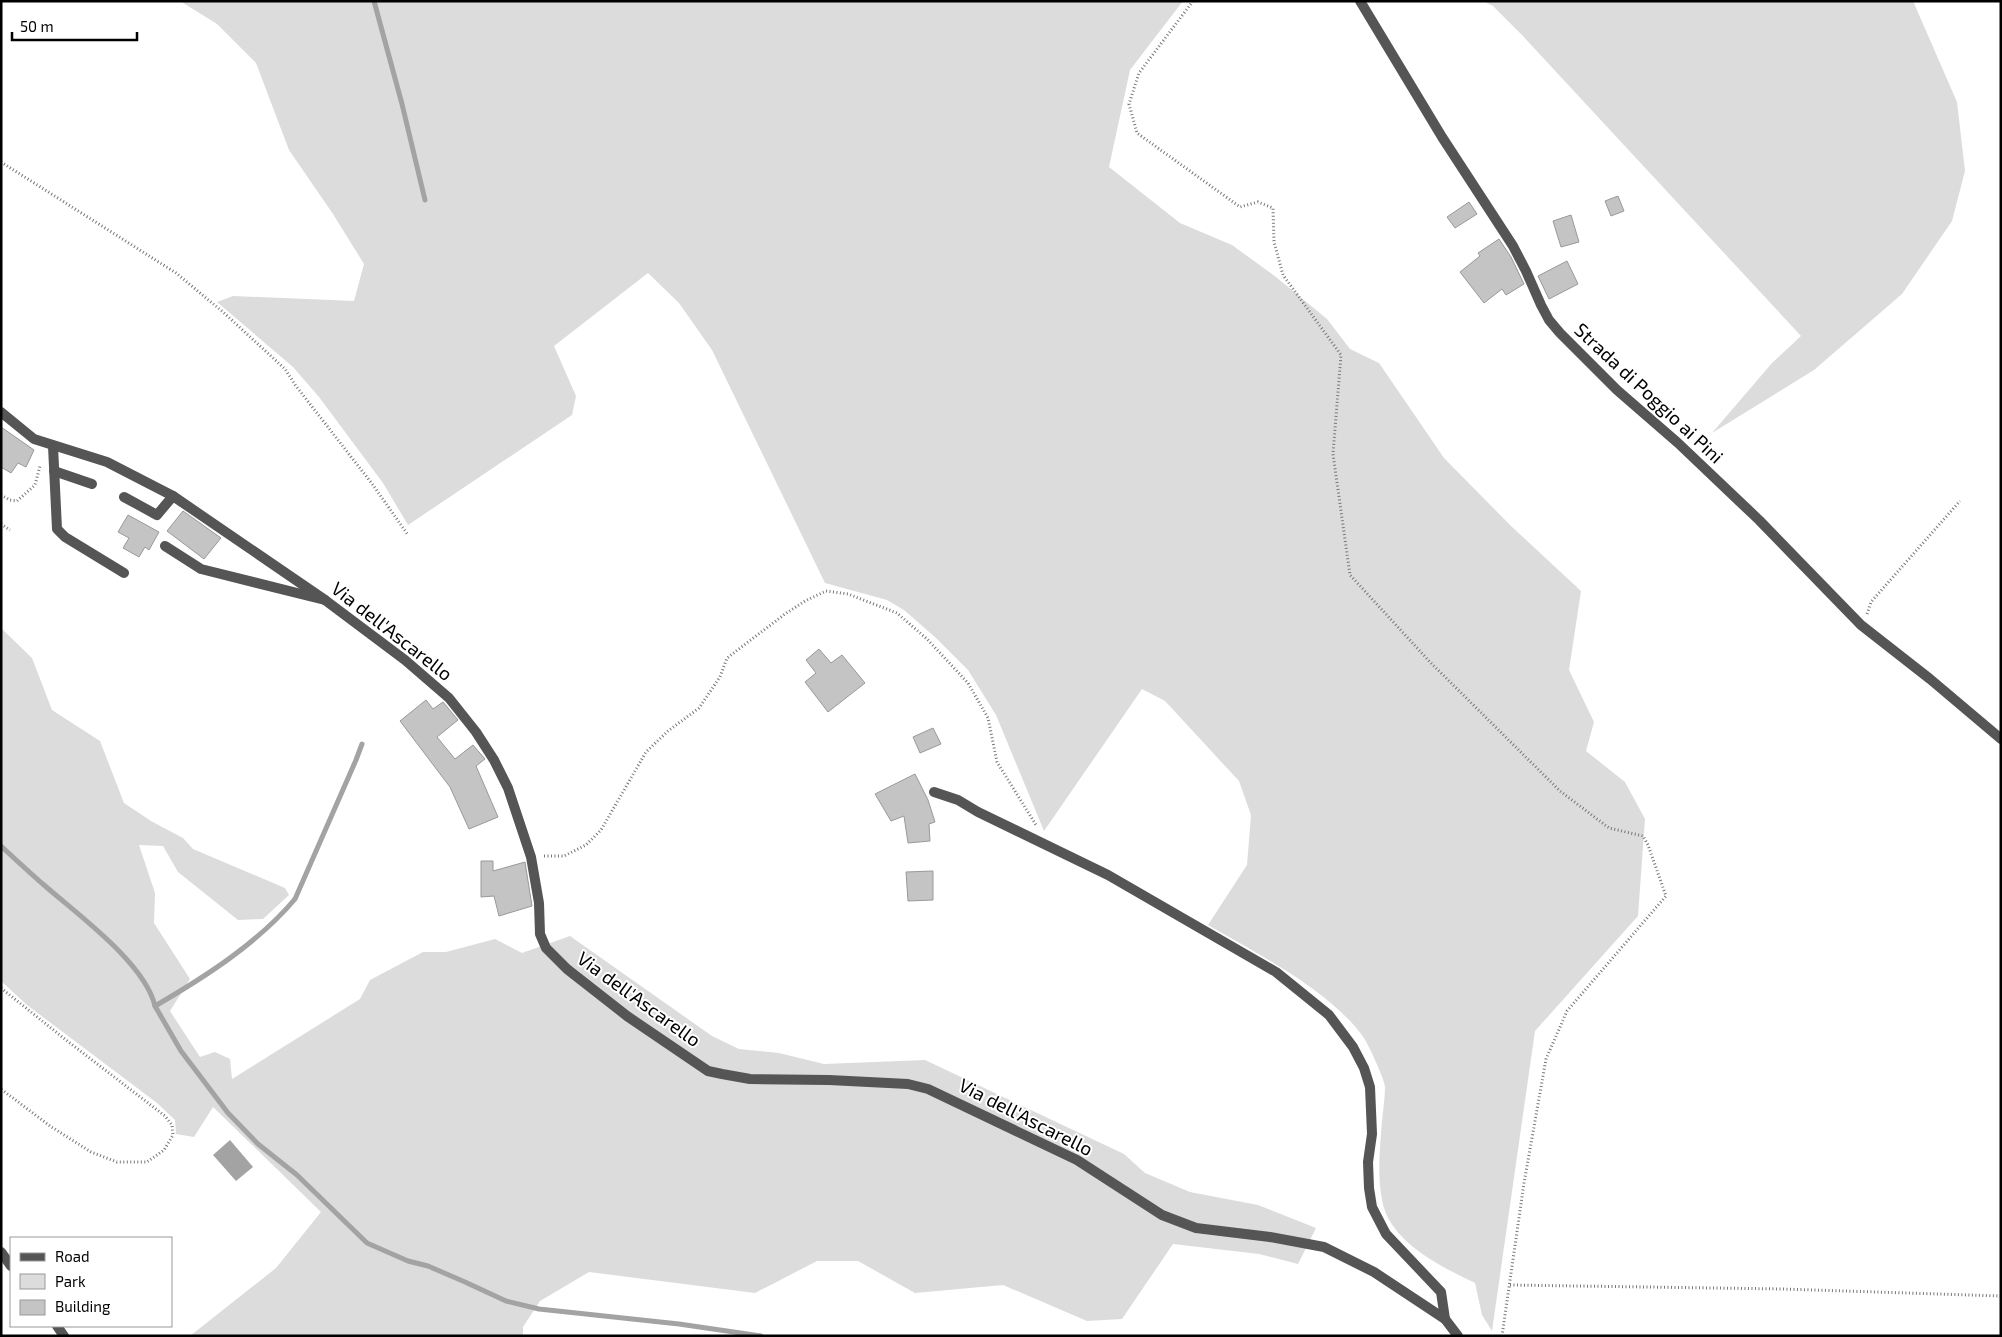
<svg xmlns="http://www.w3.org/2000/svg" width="2002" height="1337" font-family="'Exo 2',sans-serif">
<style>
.green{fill:#dcdcdc}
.water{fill:#a3a3a3}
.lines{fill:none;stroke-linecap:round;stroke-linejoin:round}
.stream{stroke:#a3a3a3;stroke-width:5}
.building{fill:#c4c4c4;stroke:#999}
.path{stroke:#777;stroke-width:3;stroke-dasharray:1 2.5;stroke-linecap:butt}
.service{stroke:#555;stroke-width:10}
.minor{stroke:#555;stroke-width:10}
.labels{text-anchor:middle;stroke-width:4;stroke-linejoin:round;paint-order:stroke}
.street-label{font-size:19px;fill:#000;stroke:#fff}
</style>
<rect width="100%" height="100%" fill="#fff"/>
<g class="green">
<path d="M180,1h1003l-53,69 -21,97 71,56 52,22 44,32 51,42 23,30 29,14 65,95 67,68 70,65 -12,79 25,52 -8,29 39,31 20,37 -7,97 -103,115 -43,300 -10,-16 -7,-32c-33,-16 -86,-41 -93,-83 -5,-26 -2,-53 0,-79 1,-11 3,-23 3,-34 0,-7 -17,-43 -21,-49 -33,-47 -106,-84 -156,-113l39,-60 4,-50 -12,-34 -74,-80 -23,-12 -98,142 -48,-116 -28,-45 -32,-32 -32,-28 -17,-10 -62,-17 -113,-233 -33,-47 -31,-30 -94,73 22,50 -4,19 -164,110 -25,-42 -64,-86 -26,-30 -76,-65 16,-6 121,5 10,-37 -31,-50 -44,-64 -33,-87 -39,-39z"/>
<polygon points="1483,1 1913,1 1957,102 1965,171 1952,221 1902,294 1814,370 1712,433 1772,363 1801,336 1522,35 1493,6"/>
<polygon points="1,628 32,658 52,710 100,741 124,803 151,821 183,838 193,849 285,888 289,895 263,919 238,920 178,872 163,846 139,845 155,893 154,923 190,979 170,1011 200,1057 215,1052 230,1059 232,1079 360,999 370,980 423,952 446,952 495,939 522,953 570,936 712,1036 739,1049 779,1053 824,1064 925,1060 1124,1154 1145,1173 1190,1192 1258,1205 1316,1228 1298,1264 1259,1254 1173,1244 1122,1319 1087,1321 1003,1285 915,1293 858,1261 817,1261 755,1293 589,1272 540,1301 523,1327 523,1336 190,1336 276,1268 321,1212 213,1107 194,1137 176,1134 175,1120 157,1103 27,1005 1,981"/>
</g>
<polygon class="water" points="230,1140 253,1167 236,1181 213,1155"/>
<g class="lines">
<g class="stream">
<polyline points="374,1 402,104 425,200"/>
<path d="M1,846c14,13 28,26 43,39 33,29 101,78 111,121l26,45 47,62 30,31 39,31 70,68 41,18 20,5 37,16 41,19 33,8 140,15 82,12"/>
<path d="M155,1006c50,-29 103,-63 140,-107l61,-139 6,-16"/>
</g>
</g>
<g class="building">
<polygon points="1618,196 1624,211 1611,216 1605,201"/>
<polygon points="1469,202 1477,214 1455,228 1447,217"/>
<polygon points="1571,215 1579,242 1561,247 1553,221"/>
<polygon points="1499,239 1511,257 1524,284 1506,295 1502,289 1484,303 1460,272 1480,256 1478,253"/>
<polygon points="1567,261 1578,284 1549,299 1538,276"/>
<polygon points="1,427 34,450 26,467 18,463 11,473 1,467"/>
<polygon points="183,511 221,538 204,559 167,531"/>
<polygon points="128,515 159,532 149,550 145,547 139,557 123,548 129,538 118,532"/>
<polygon points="819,649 831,663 842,655 865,683 828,712 805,682 816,673 806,660"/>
<polygon points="426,700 433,709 443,702 458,720 437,737 455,759 473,745 485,759 476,766 498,817 469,829 450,787 400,721"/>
<polygon points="933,728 941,744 920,753 913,737"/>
<polygon points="915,774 928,800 935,822 929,824 930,841 908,843 904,816 891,821 875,794"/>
<polygon points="481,861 493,861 493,871 525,862 532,906 499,916 494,896 481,897"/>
<polygon points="933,871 933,900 908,901 906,872"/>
</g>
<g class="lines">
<g class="path">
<polyline points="1193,1 1139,73 1129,104 1137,133 1240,207 1258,202 1273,208 1274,242 1283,275 1341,355 1333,454 1350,575 1430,662 1560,791 1609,828 1643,836 1648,845 1666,896 1567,1011 1546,1059 1524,1183 1502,1336"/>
<polyline points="1,162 176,273 223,312 285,369 296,386 373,485 408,535"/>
<polyline points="1,495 10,500 17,501 35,485 40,466"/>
<polyline points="1,524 10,530"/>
<polyline points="1867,614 1871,602 1960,501"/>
<polyline points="544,856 564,856 586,845 601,830 646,752 668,731 699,708 720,677 727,658 785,614 805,601 826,591 848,594 897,613 927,639 968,683 988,718 997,762 1036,825"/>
<polyline points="1,988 66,1040 165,1116 172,1125 173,1135 164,1150 147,1162 117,1162 91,1152 50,1126 1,1089"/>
<polyline points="1510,1285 1782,1289 2001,1296"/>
</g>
<g class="service">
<polyline points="1360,1 1442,137 1513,246 1526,271 1541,305 1549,320 1560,333 1617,390 1678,443 1759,520 1861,625 1930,679 2001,739"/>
<polyline points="53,446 57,529 65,537 124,573"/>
<polyline points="54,471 92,484"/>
<polyline points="124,497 157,515 173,496"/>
<polyline points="165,546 201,569 325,600"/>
<polyline points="934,792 958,800 978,812 1108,875 1276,972 1329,1015 1353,1047 1364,1068 1370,1087 1372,1134 1368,1162 1369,1188 1372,1207 1386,1234 1441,1292 1445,1319"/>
<polyline points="1,1252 11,1266"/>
<polyline points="57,1326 64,1336"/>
</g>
<polyline class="minor" points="1,412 34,439 107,462 173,496 325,600 405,660 449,698 476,732 494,760 508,788 531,857 539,903 540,934 546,948 567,969 627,1016 708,1071 722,1074 750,1079 829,1080 908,1084 928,1089 1077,1160 1162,1215 1196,1228 1270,1237 1324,1247 1374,1272 1445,1319 1458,1336"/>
</g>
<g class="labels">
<g class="street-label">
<text transform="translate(1649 393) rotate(43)" y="7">Strada di Poggio ai Pini</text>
<text transform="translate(392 631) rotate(38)" y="7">Via dell'Ascarello</text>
<text transform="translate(639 999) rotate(36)" y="7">Via dell'Ascarello</text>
<text transform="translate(1026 1117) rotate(27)" y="7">Via dell'Ascarello</text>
</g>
</g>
<rect width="2002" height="1337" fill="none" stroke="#000000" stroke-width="5"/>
<rect x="10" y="1237" width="162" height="90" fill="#ffffff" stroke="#999999"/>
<rect x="20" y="1253" width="25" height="8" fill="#555555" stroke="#999999"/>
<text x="55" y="1262" font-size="15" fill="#000000">Road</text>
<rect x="20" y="1274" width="25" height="15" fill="#dcdcdc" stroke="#999999"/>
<text x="55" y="1287" font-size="15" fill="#000000">Park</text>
<rect x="20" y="1300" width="25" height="15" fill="#c4c4c4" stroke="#999999"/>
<text x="55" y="1312" font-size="15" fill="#000000">Building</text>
<path d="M12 32v8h125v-8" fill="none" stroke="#000000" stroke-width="2.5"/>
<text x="20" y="32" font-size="15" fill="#000000" stroke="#ffffff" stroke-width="4" paint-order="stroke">50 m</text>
</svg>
